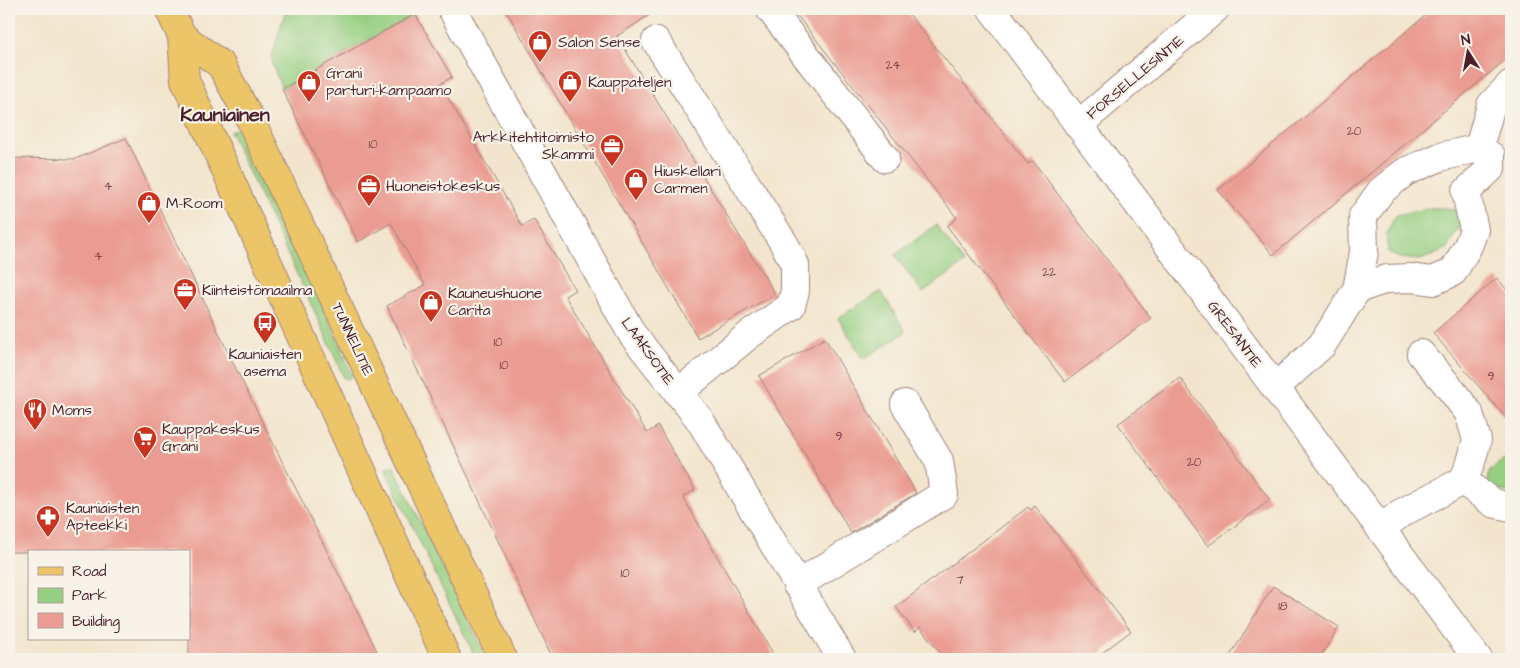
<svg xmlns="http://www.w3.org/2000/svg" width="1520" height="668" font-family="'Architects Daughter',sans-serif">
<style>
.green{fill:#96cf82;stroke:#707756}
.building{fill:#eb9c92}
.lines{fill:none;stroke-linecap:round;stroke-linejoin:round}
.minor-casing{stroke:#9e827c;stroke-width:30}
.major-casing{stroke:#9e827c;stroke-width:30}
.minor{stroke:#fff;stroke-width:28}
.major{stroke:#edc569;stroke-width:28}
.labels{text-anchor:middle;stroke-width:4.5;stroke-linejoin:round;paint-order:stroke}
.number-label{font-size:12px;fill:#723e45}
.poi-label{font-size:15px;fill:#4a1f2b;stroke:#f7f3e8;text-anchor:start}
.street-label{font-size:15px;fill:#4a1f2b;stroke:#f7f3e8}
.district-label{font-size:20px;font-weight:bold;fill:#4a1f2b;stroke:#f7f3e8}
</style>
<rect width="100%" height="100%" fill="#f7f3e8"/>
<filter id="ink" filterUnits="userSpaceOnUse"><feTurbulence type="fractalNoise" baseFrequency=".02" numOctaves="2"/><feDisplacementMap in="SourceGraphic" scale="10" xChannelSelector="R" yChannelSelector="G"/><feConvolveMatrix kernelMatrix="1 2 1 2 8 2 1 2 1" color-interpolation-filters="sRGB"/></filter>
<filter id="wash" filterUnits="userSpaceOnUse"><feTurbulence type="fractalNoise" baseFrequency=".0096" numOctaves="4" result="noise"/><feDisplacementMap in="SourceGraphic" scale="20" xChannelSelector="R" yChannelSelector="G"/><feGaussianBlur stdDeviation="1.12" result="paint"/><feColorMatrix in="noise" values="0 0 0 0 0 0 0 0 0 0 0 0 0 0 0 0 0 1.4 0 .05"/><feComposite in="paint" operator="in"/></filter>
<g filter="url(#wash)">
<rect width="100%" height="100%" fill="#f3e5cd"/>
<g class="green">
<polygon points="286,9 412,9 415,14 282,89 272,64 272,56"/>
<polygon points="239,127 320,298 351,373 352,376 349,379 344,378 320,323 230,132"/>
<path d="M1430,208c14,0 29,-2 35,13l-9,11 -9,16 -11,6 -16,6 -21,-2 -11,-6 -2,-18 10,-19z"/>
<polygon points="936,225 964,263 923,293 895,255"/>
<polygon points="881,291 906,332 863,359 838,318"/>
<path d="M1511,457v34c-10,3 -29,-4 -22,-18 4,-8 14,-12 22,-16z"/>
<polygon points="393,465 487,659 476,659 385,469"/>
</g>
<g id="blocks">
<g class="building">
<polygon points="505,9 659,9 617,36 775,294 698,338"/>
<polygon points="792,9 905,9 1028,164 1033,161 1151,318 1065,382 947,226 957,218"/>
<polygon points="1433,9 1511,9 1511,55 1273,255 1218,190"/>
<polygon points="415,14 452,77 440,84 522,226 534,220 575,290 565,296 647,433 658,426 695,490 683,497 776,659 553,659 474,489 387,306 425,285 391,223 358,242 282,89"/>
<polygon points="126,138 235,367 381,659 189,659 189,552 9,552 9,158 75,159"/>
<polygon points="1497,278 1511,295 1511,424 1433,333"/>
<polygon points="825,338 916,493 851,533 759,376"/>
<polygon points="1180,378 1270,500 1208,546 1118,424"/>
<polygon points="1035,506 1131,631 1094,659 945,659 920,627 915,632 896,607 1028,507 1030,510"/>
<polygon points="1273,586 1339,627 1319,659 1228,659"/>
</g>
</g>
</g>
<g filter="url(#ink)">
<use href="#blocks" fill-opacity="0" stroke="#9e827c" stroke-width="1"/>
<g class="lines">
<g class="minor-casing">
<g id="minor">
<polyline points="452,9 632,334 700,420 842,659"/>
<polyline points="770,9 885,158"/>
<polyline points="992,9 1478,659"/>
<polyline points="656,41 785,245 795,265 795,291 791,306 749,335 678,393"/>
<polyline points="1078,125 1215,9"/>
<polyline points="1479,148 1491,105 1511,84"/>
<polyline points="1421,354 1445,382 1469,413 1477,440 1471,462 1463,481"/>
<polyline points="1276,387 1322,345 1357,289 1364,252 1363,216 1381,191 1405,172 1440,157 1479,148 1491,156 1491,168 1466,192 1474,230 1468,246 1453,272 1433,281 1411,278 1387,279 1357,289"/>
<polyline points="1381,529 1401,513 1463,481 1493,503 1511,507"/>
<polyline points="797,585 944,494 939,461 905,404"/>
</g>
</g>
<g class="major-casing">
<g id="major">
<polyline points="169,9 182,36 185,80 447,659"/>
<polyline points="182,36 221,65 251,121 503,659"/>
</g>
</g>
<use href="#minor" class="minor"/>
<use href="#major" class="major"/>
</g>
</g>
<defs>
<g id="shop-pin" transform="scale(1.25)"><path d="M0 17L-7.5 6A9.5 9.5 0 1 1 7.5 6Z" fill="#c8321e" stroke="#f7f3e8"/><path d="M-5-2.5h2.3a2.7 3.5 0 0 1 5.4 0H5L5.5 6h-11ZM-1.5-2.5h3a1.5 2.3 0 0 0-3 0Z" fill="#fff"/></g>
<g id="office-pin" transform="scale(1.25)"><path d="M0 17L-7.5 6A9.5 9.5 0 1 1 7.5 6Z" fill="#c8321e" stroke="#f7f3e8"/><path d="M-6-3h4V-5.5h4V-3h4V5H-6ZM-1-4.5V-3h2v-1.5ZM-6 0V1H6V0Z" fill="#fff"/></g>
<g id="bus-pin" transform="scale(1.25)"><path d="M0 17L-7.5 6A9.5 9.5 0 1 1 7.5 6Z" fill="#c8321e" stroke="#f7f3e8"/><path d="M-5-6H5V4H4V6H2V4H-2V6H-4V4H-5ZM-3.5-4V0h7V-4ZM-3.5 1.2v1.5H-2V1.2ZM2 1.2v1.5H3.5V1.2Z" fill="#fff"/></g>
<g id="restaurant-pin" transform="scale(1.25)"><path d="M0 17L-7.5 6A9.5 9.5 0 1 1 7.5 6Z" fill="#c8321e" stroke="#f7f3e8"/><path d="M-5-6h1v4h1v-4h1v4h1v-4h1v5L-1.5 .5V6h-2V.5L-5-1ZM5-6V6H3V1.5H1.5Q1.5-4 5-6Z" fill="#fff"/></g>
<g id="supermarket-pin" transform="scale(1.25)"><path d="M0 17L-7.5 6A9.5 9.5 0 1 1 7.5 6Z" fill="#c8321e" stroke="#f7f3e8"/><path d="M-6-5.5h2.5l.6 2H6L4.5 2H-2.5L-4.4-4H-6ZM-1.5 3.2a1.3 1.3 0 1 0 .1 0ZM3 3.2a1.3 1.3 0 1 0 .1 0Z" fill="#fff"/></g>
<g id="pharmacy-pin" transform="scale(1.25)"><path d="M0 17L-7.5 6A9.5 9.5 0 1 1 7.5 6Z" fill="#c8321e" stroke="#f7f3e8"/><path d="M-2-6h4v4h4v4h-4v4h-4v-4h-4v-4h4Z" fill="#fff"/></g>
</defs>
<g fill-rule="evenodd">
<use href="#shop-pin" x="540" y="42"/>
<use href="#shop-pin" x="309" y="82"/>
<use href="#shop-pin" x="570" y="82"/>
<use href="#office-pin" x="612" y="146"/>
<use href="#shop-pin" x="636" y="180"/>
<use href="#office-pin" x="369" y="186"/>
<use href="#shop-pin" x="149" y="203"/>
<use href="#office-pin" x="185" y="290"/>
<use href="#shop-pin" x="431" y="302"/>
<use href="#bus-pin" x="265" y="323"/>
<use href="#restaurant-pin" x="35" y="410"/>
<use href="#supermarket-pin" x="145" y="438"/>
<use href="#pharmacy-pin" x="48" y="517"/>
</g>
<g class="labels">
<g class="number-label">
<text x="893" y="69">24</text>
<text x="1354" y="135">20</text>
<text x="373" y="148">10</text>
<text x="108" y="190">4</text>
<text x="98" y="260">4</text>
<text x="1049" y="276">22</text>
<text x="498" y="346">10</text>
<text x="504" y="369">10</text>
<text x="1491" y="380">9</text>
<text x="839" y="440">9</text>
<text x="1194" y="466">20</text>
<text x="625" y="577">10</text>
<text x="960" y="584">7</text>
<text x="1283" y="610">18</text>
</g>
<g class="poi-label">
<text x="558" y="47">Salon Sense</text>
<text x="326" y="78">Grani<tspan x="326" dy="17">parturi-kampaamo</tspan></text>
<text x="588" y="87">Kauppateljen</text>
<text x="594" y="142" text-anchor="end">Arkkitehtitoimisto<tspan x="594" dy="17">Skammi</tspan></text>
<text x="654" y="176">Hiuskellari<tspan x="654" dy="17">Carmen</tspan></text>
<text x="386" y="191">Huoneistokeskus</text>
<text x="166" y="208">M-Room</text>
<text x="202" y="295">Kiinteistömaailma</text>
<text x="448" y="298">Kauneushuone<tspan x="448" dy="17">Carita</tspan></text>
<text x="265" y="359" text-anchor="middle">Kauniaisten<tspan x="265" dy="17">asema</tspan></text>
<text x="52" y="415">Moms</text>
<text x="162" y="434">Kauppakeskus<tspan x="162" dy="17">Grani</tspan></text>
<text x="66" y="513">Kauniaisten<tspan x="66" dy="17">Apteekki</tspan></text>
</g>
<g class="street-label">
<text transform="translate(1135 77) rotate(-40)" y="5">FORSELLESINTIE</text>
<text transform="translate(1235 334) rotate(53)" y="5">GRESANTIE</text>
<text transform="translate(353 339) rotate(65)" y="5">TUNNELITIE</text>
<text transform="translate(648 351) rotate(54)" y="5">LAAKSOTIE</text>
</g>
<g class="district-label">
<text x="225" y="121">Kauniainen</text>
</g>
</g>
<rect width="1520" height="668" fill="none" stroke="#f7f3e8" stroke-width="30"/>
<rect x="28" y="550" width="162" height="90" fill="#f7f3e8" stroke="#b29e9c"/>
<rect x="38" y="567" width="25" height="8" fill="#edc569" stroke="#b29e9c"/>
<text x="72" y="576" font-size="15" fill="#4a1f2b">Road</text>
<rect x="38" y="588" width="25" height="15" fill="#96cf82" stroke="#b29e9c"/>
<text x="72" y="600" font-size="15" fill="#4a1f2b">Park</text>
<rect x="38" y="613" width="25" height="15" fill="#eb9c92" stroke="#b29e9c"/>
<text x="72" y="626" font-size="15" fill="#4a1f2b">Building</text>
<g transform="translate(1468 52) rotate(349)" stroke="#f7f3e8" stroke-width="4" paint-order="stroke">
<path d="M0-4L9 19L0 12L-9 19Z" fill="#4a1f2b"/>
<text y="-8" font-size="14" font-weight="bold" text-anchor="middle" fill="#4a1f2b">N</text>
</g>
</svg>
